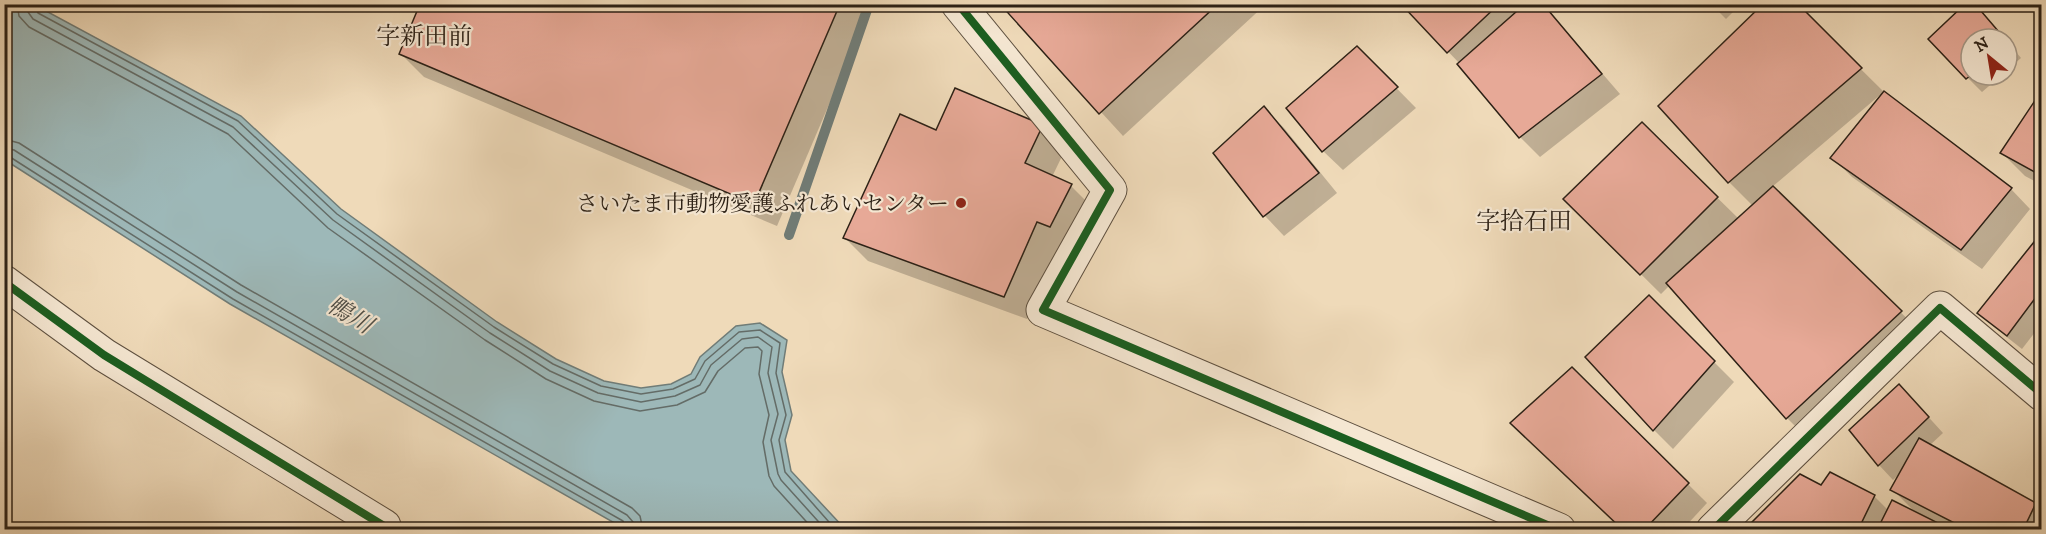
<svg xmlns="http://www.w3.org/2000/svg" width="2046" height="534" font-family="'IM FELL DW Pica','Noto Serif JP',serif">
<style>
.water{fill:#9db8b8;stroke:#707c77;stroke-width:1.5}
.shadow{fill:#0003}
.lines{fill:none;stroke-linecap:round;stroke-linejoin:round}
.shore{stroke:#646c67;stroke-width:1.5}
.stream{stroke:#707c77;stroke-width:10}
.building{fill:#e7a997;stroke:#2c2116;stroke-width:1.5}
.minor-casing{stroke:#5d4f3f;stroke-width:35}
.minor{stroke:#f5e7d2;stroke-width:33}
.cycleway-casing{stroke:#f5e7d2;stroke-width:11}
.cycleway{stroke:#1b5e20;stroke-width:8}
.poi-dot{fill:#8f2418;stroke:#f5e7d2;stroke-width:2}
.labels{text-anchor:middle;stroke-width:4.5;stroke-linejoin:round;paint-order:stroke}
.poi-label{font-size:22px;fill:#2c2116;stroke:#f5e7d2;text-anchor:end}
.neighbourhood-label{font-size:24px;fill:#2c2116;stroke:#f5e7d2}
.water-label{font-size:24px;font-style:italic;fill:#4e4e47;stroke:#f5e7d2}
</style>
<rect width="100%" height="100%" fill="#efdab9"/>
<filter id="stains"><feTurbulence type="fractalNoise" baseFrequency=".00333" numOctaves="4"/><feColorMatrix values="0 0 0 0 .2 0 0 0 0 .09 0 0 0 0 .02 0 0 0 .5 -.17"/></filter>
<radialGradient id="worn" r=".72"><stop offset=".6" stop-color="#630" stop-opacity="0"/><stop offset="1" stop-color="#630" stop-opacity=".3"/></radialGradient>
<polygon class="water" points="4,5 35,5 241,116 341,209 497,322 556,359 604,381 641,388 671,384 691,374 700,357 736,326 760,323 787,340 782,372 792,415 785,440 791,471 845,529 625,529 230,304 5,160"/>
<g class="shadow">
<polygon points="422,4 872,4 777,226 424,77 401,54"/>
<polygon points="1002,4 1266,4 1123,136"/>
<polygon points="1403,4 1546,4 1544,6 1620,94 1540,157 1520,137 1460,64"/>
<polygon points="1711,4 1741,4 1726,19"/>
<polygon points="1795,4 1884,92 2011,189 2030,209 1982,269 1852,177 1832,157 1882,96 1880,95 1772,187 1924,335 1810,441 1787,418 1670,285 1661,294 1565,199 1642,124 1739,219 1753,206 1729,182"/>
<polygon points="1968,4 2005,39 1971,39 1971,75 2002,75 1982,92 1968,78"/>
<polygon points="2007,41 2021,58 2007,70"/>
<polygon points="1357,48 1416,108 1343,170 1323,151"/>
<polygon points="2042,93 2042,185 2025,176 2002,153"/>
<polygon points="1264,108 1284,128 1337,193 1284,236 1265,216 1215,153"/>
<polygon points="1042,127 1065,150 1052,177 1071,186 1094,209 1061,245 1027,319 868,261 845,238 936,132"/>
<polygon points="2042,235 2042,323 2022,349 1994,327 1980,313"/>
<polygon points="1649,297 1734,382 1673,449 1654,430"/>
<polygon points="1572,369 1707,503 1682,530 1624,530"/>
<polygon points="1913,400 1943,433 1929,446 2035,505 2042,511 2042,530 1951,530 1943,525 1946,530 1746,530 1821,487 1874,496 1888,510 1915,512 1892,489 1900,473 1893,480 1879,465 1851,430"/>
</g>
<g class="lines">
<g class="shore">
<polyline points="17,4 19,16 29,27 228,134 328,228 485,340 546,379 594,401 640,411 677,405 705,392 718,371 745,348 758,347 762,351 759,374 769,415 763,442 769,476 774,486 814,530"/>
<polyline points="26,4 28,12 33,19 233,127 333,220 490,333 550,371 598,393 641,402 675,396 700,385 711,365 742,339 758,337 772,347 768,373 778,414 771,440 778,474 781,480 826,530"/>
<polyline points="34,4 38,13 238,121 337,214 494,327 553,364 601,386 641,394 673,389 695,379 705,361 739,332 760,330 780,343 776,373 786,415 779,440 785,472 836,530"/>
<polyline points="4,139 19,143 241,285 632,508 640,516 643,530"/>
<polyline points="4,148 14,150 237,292 627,515 633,522 634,530"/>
<polyline points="4,156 10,157 233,299 623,521 626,530"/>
</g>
<polyline class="stream" points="789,235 869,4"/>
</g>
<g class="building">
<polygon points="420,4 840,4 754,204 399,54"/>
<polygon points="1000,4 1218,4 1099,114"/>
<polygon points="1401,4 1499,4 1447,53"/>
<polygon points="1525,4 1543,4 1602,74 1519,138 1457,64"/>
<polygon points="1763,4 1798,4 1862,68 1728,183 1658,106"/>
<polygon points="1965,4 1975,4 2005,39 1971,39 1971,75 1966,79 1928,39"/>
<polygon points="1357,46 1398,87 1322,152 1286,108"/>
<polygon points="955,88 1043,125 1025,163 1072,184 1050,227 1037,222 1004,297 843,238 900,114 936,130"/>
<polygon points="2042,90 2042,176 2000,153"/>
<polygon points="1884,91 2012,188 1961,250 1830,158"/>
<polygon points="1264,106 1319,173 1263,217 1213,153"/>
<polygon points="1642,122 1718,197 1640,275 1563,199"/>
<polygon points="1773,186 1902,311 1786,419 1666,283"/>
<polygon points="2042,232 2042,289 2007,336 1977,313"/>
<polygon points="1649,295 1715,361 1653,431 1585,357"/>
<polygon points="1572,367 1689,483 1644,530 1623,530 1510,423"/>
<polygon points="1899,384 1929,417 1878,466 1849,430"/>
<polygon points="1919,438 2036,503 2023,530 1968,530 1890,490"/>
<polygon points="1830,472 1875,495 1858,530 1744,530 1800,474 1821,485"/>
<polygon points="1892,500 1946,527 1944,530 1877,530"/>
</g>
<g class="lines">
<g class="minor-casing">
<g id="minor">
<polyline points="958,4 1110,190 1043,310 1559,530"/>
<polyline points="4,282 104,355 384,526 384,530"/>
<polyline points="1713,530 1940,308 2042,394"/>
</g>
</g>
<use href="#minor" class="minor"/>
<g class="cycleway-casing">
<g id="cycleway">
<polyline points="958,4 1110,190 1043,310 1559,530"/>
<polyline points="4,282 104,355 384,526 384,530"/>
<polyline points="1713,530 1940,308 2042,394"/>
</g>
</g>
<use href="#cycleway" class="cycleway"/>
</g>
<circle class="poi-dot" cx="961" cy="203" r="6"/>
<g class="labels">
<g class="poi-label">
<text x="949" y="211">さいたま市動物愛護ふれあいセンター</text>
</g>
<g class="neighbourhood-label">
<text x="424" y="44">字新田前</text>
<text x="1524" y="229">字拾石田</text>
</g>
<g class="water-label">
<text transform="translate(350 315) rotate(31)" y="8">鴨川</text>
</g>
</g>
<rect width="2046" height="534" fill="none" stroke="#efdab9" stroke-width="24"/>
<rect x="6" y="6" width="2034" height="522" fill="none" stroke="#2c2116" stroke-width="3"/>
<rect x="12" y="12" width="2022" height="510" fill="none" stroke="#2c2116" stroke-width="1.5"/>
<g transform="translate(1989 57) rotate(330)"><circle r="28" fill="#f5e7d2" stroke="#a59887" stroke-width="1.5"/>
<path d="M0-4.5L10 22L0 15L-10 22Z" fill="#8f2418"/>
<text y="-9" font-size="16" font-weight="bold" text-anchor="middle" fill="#2c2116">N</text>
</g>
<rect width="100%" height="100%" filter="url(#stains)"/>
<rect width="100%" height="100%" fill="url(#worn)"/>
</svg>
